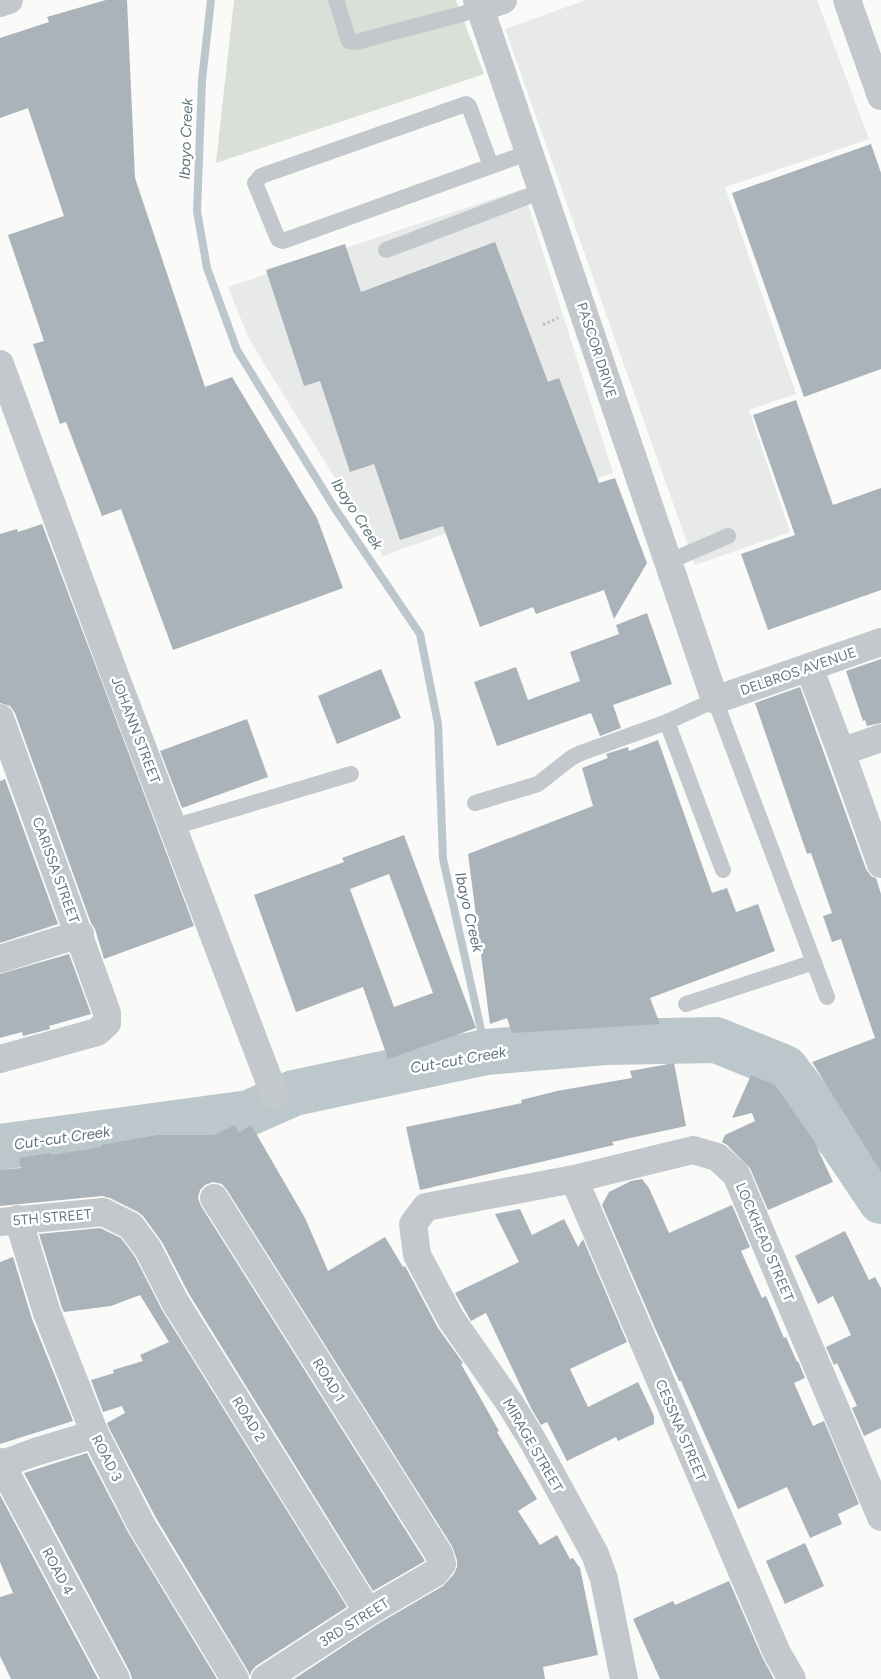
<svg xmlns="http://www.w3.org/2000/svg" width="881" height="1679" font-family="Figtree,sans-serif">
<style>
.built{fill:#e8e9e9}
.green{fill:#dadfd7}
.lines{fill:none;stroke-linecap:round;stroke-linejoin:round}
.stream{stroke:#bbc7cb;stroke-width:8}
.river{stroke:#bbc7cb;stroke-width:46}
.building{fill:#aab3b9;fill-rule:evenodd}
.path{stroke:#bbbfc2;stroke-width:3;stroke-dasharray:2.5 2.5;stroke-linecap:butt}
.service{stroke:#c3c8cc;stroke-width:16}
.minor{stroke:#c3c8cc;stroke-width:28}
.tertiary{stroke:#c3c8cc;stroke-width:28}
.labels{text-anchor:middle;stroke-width:5;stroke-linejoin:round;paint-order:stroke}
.street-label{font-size:14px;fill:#657683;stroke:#fff}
.water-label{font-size:15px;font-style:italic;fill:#60757c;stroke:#fff}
</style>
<rect width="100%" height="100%" fill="#fafaf8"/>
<g class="built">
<polygon points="586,0 817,0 869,139 725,187 796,394 749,410 790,532 695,565 505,29"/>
<polygon points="523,189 613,473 383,556 249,339 228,287"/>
</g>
<polygon class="green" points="234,0 456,0 484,74 216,163"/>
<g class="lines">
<polyline class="stream" points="211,0 202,80 197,211 207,268 237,350 334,507 420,634 438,724 443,859 486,1052"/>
<polyline class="river" points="0,1147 249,1113 294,1093 486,1052 605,1042 716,1040 785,1068 840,1140 881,1201"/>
</g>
<g class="building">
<polygon points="106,0 127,0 135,178 205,387 232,377 317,518 343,588 173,650 121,509 102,516 66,422 60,424 33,344 44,341 8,235 64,216 28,108 0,118 0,38 49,22 47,17"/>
<polygon points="871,144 881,173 881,369 804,397 732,193"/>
<polygon points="495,242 548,382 559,378 599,483 615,478 647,563 614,619 604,590 536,614 533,607 480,627 443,526 400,540 374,464 350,472 320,381 304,386 266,270 345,244 361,292"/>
<polygon points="796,400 833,505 881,488 881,590 768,630 741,554 795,535 753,415"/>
<polygon points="42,524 194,926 104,959 95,929 91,923 15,713 10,706 0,703 0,534 17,529 18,532"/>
<polygon points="647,613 672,684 613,705 621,728 600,736 591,713 497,746 474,682 516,667 528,700 580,681 570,652 619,634 616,625"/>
<polygon points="881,659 881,723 867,726 865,720 863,721 846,671"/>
<polygon points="381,669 401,718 337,744 318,696"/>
<polygon points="800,687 866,869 871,876 876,878 881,894 881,1172 812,1062 875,1038 841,939 832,942 823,916 832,913 811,853 807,854 755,703"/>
<polygon points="247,719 268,777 182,808 160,751"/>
<polygon points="658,740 712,893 727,888 736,912 758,904 775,951 650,998 660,1024 512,1033 507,1018 490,1024 468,854 593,806 582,768 608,758 606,754 628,747 629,751"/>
<polygon points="5,779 58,924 0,943 0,781"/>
<path d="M404,835l72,193 -88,31 -25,-72 -67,25 -42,-117 90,-33 -2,-4zM389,874l44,119 -39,14 -44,-118z"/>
<polygon points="69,954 91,1014 49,1026 50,1029 23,1036 22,1032 0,1038 0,974"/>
<polygon points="674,1063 686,1126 612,1142 614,1145 420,1190 406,1127 522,1103 521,1100 557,1091 632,1078 630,1071"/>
<polygon points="751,1075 775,1085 814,1141 833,1182 768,1210 750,1168 727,1145 722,1142 725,1135 755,1121 752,1113 732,1118"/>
<polygon points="235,1125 239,1133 251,1125 261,1142 305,1218 328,1271 385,1237 403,1267 405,1266 438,1328 463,1363 461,1364 499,1431 497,1432 537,1499 518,1511 540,1545 557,1535 570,1559 573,1558 580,1568 598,1655 543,1667 545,1679 294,1679 376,1625 443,1586 454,1574 457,1567 457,1560 452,1546 227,1190 222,1184 213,1182 205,1185 200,1190 198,1198 201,1206 425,1561 373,1591 189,1294 162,1242 143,1216 138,1212 110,1198 102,1196 0,1206 0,1170 21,1168 19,1158 51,1153 51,1155 102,1147 101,1145 158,1135 214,1135"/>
<polygon points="642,1179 649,1188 669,1233 732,1205 750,1247 741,1251 762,1298 766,1296 784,1338 786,1337 797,1362 798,1361 805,1378 794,1383 813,1426 824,1421 859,1504 838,1514 842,1524 810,1538 787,1487 738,1509 681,1381 679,1381 655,1328 602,1205 609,1192 631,1181"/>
<polygon points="520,1209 532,1235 564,1219 578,1247 583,1239 627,1342 570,1369 588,1407 638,1382 654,1416 654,1424 618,1441 616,1437 567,1461 547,1422 541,1425 531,1408 486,1313 471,1321 455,1293 519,1262 495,1214"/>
<polygon points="100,1228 121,1238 135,1257 162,1310 347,1607 256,1666 251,1672 250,1676 248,1671 156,1518 109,1428 107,1423 125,1413 122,1406 103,1412 91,1380 114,1373 113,1370 143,1361 140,1355 169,1342 140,1295 111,1306 64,1312 62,1308 39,1234"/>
<polygon points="845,1231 869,1280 875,1277 881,1288 881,1428 864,1436 852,1408 857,1406 837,1363 834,1365 826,1347 851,1335 833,1296 818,1304 795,1256"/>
<polygon points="13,1257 32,1319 73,1421 0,1444 0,1262"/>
<polygon points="87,1453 129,1534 217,1679 132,1679 130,1672 24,1473"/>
<polygon points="0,1495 98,1679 11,1679 0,1656 0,1597 13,1593 0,1562"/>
<polygon points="805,1543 824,1586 785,1604 766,1561"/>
<polygon points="729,1581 763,1659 774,1679 660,1679 633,1619 673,1601 675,1605"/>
</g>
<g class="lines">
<polyline class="path" points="543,325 558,318"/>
<g class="service">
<polyline points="336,0 349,41 356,42 462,14 480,8"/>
<polyline points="491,166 469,106 466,104 261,176 255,183 278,239 283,241 530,152"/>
<polyline points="386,250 542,191"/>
<polyline points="668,562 728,536"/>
<polyline points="667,722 723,870"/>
<polyline points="475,803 538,784 571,758 581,753 667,722 715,700 827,997"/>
<polyline points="173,827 351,774"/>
<polyline points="686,1004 814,962"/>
</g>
<g class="minor">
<polyline points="847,0 881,96"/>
<polyline points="480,8 715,700 881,642"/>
<polyline points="0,364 114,673 275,1096"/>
<polyline points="809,667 841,752 881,864"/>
<polyline points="0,718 107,1013 107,1023 97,1032 0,1059"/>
<polyline points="841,752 881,738"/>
<polyline points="0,959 80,934"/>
<polyline points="574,1179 777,1653 792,1679"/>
<polyline points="214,1198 439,1554 442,1564 435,1573 368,1612 265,1679"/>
<polyline points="18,1219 47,1313 95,1434 142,1526 235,1679"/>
<polyline points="0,1222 103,1212 131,1226 148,1249 175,1302 368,1612"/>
<polyline points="0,1462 116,1679"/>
<polyline points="0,1465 35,1452 95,1434"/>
<polyline points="624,1679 604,1579 595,1554 533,1441 511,1405 451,1319 417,1255 413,1224 426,1207 574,1179 693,1150 717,1157 736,1174 881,1517"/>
</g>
<g class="tertiary">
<polyline points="477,0 480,8 503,0"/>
<polyline points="0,3 9,0"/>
</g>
</g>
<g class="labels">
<g class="street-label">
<text transform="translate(597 350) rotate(72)" y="5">PASCOR DRIVE</text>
<text transform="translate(798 671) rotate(-19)" y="5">DELBROS AVENUE</text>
<text transform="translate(136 730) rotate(69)" y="5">JOHANN STREET</text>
<text transform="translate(56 870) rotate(70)" y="5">CARISSA STREET</text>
<text transform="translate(52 1217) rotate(-5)" y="5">5TH STREET</text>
<text transform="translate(765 1242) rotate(67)" y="5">LOCKHEAD STREET</text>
<text transform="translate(329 1380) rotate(58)" y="5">ROAD 1</text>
<text transform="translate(249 1419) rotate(58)" y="5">ROAD 2</text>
<text transform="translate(681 1430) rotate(67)" y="5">CESSNA STREET</text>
<text transform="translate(533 1445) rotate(60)" y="5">MIRAGE STREET</text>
<text transform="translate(107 1458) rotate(63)" y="5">ROAD 3</text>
<text transform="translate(58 1571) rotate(62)" y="5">ROAD 4</text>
<text transform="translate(354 1622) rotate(-32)" y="5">3RD STREET</text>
</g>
<g class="water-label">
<text transform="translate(186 139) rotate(-88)" y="5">Ibayo Creek</text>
<text transform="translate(357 514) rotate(57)" y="5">Ibayo Creek</text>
<text transform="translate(469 912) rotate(77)" y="5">Ibayo Creek</text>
<text transform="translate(458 1060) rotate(-10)" y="5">Cut-cut Creek</text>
<text transform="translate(62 1138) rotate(-8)" y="5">Cut-cut Creek</text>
</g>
</g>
</svg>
